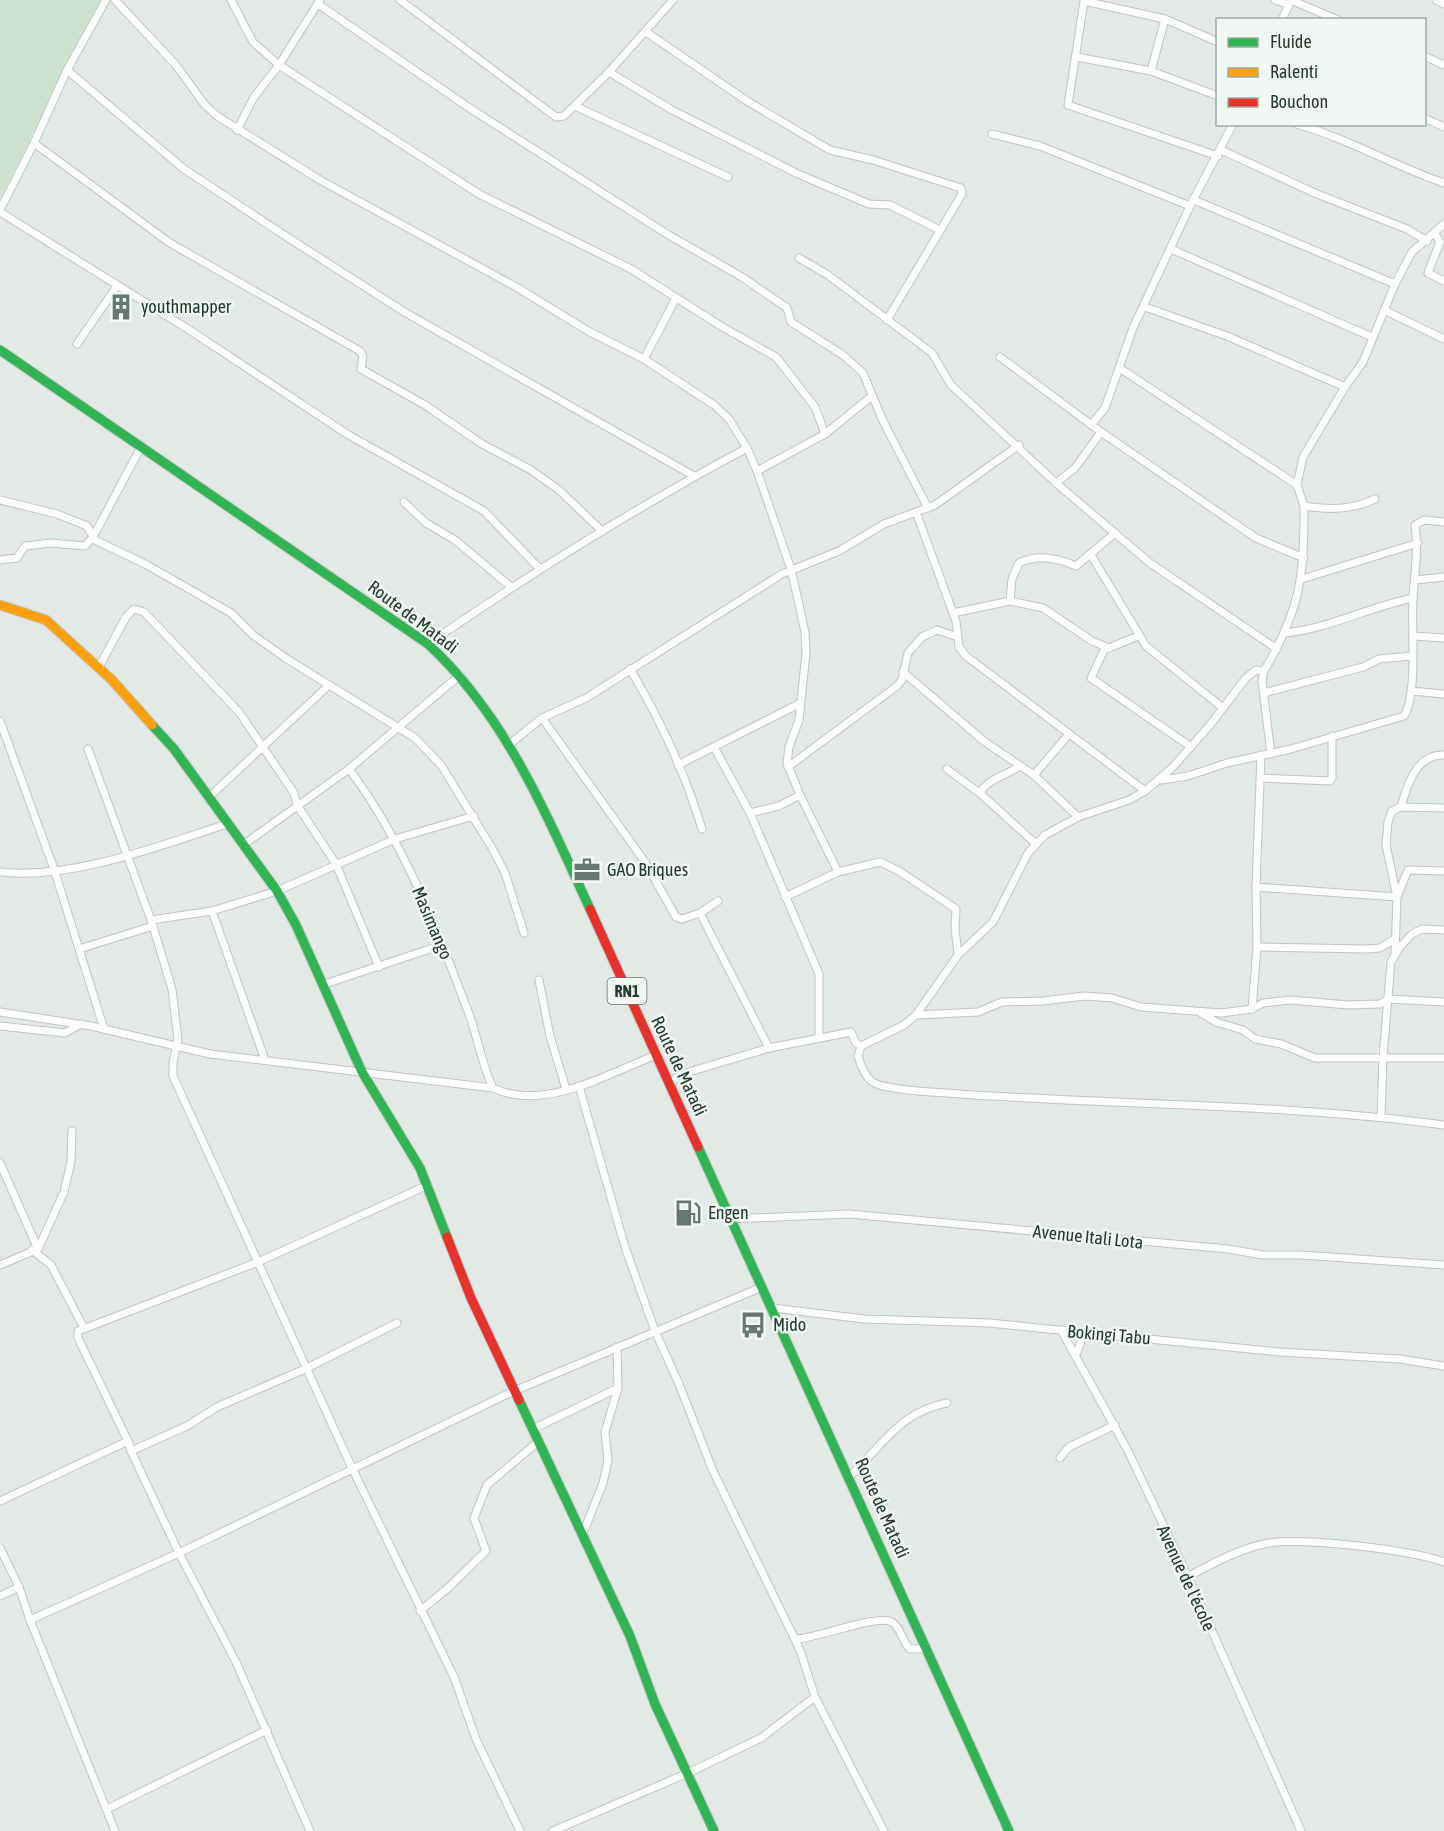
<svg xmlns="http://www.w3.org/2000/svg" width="1444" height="1831" font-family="'Asap Condensed',sans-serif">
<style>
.green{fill:#cde1cf}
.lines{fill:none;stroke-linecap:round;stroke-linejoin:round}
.street-casing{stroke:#c0c5c2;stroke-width:9}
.fast-casing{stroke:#c0c6c2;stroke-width:11}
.slow-casing{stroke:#c0c6c2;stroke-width:11}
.jam-casing{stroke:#c0c6c2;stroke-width:11}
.street{stroke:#fbfcfb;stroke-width:7}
.fast{stroke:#30b455;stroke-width:9}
.slow{stroke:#ff9f0a;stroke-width:9}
.jam{stroke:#e5322d;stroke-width:9}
.labels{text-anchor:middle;stroke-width:5;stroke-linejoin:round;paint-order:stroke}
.shield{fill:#f1f7f3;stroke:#61736a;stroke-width:1.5}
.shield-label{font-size:16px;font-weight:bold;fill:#233a2f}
.poi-label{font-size:18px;fill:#233a2f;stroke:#f1f7f3;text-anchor:start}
.street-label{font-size:18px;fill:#233a2f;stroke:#f1f7f3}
</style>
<rect width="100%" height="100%" fill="#e3e9e5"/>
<polygon class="green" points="0,0 102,0 0,198"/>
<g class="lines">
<g class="street-casing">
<g id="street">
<polyline points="115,0 175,64 205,105 217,116 320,180 518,288 588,331 644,359 714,405 729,419 747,448 757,471 791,569 805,632 806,653 799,720 789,747 787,763 800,795 838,872"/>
<polyline points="231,0 253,42 279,65 479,194 631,269 724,328 776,357 815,407 825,434"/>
<polyline points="400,0 556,117 564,116 609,72 673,0"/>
<polyline points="1275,0 1289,5"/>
<polyline points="1291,0 1338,20"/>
<polyline points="1436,0 1444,4"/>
<polyline points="318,4 471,109 667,234 742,277 787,308 791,322 843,355 863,373 883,421 928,508"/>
<polyline points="1165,19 1084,1 1068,105 1218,156"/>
<polyline points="1282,20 1291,0"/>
<polyline points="646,32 747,101 830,150 873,160 961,188 962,194 887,320"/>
<polyline points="1424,56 1444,65"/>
<polyline points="1077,57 1151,71 1218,96"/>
<polyline points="67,70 184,169 287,237 406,313 694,476"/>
<polyline points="1151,71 1165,19 1218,42"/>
<polyline points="609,72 672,110 798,174 869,204 890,205 940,230"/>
<polyline points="575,106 728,177"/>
<polyline points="1424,118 1444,127"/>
<path d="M1296,124c51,14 98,42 148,59"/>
<polyline points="237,130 254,97 279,65 320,0"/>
<polyline points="992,134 1040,146 1190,206"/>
<polyline points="34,143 170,243 360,351 363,356 361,369 425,405 482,444 531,470 559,490 602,531"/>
<polyline points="1221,150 1317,194 1407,229 1427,241"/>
<polyline points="1194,200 1395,284"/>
<polyline points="0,210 34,143 67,70 106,0"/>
<polyline points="0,212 191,331 347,434 484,511 540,569"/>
<polyline points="1435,234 1440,242 1428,273 1444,281"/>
<polyline points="1171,249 1372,337"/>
<polyline points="799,258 828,275 932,353 951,385 1056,483 1150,563 1277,649"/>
<polyline points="1145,307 1227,336 1345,387"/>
<polyline points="1384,310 1444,339"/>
<polyline points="77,344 117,286"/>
<polyline points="1000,357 1101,432 1256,538 1304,558"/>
<polyline points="644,359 676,298"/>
<polyline points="1121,369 1297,485"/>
<polyline points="1091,425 1105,408 1133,328 1190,206 1233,124"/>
<polyline points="757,471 825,434 872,396"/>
<polyline points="1056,483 1075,468 1101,432"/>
<polyline points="0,500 57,514 87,526 95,540 147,565 231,613 253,635 287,659 415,738 441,765 492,848 505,873 524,933"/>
<polyline points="404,502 426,523 455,540 511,587"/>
<polyline points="1304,506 1297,485 1303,457 1345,387 1363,362 1395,284 1412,252 1444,224"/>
<polyline points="916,512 956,621 959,647 966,656 1145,791"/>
<polyline points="1091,555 1146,646 1223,708"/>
<polyline points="0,560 17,558 25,546 51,543 85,546 93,537 141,447"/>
<polyline points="1302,579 1418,543"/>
<polyline points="1416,580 1444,577"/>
<polyline points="1010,601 1043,608 1092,641 1109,648"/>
<path d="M953,613l57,-12 2,-22 7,-16c20,-9 38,-5 57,3l39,-33"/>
<path d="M1284,633c44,-4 85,-26 129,-35"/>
<polyline points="1138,636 1104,650 1091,678 1191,747"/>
<polyline points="1413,636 1444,638"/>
<path d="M428,644c103,-71 209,-137 319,-196"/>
<polyline points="99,667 126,617 134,609 144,612 239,712 294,793 297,805 336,864 379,967"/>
<path d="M630,669c30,50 55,104 72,160"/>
<polyline points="903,672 985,742 1034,775 1078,817"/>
<polyline points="1411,691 1444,694"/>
<polyline points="1264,693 1363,667 1379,659 1411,656"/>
<polyline points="542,718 645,862 676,917 682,919 700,913 718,901"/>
<polyline points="0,721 54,869 104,1029"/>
<polyline points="511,743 542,718 586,698 782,574 839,551 884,524 935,505 1019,445"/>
<polyline points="714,747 750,813 779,806 800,795"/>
<polyline points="88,749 151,920 172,989 178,1040 173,1062 173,1076 352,1468 454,1677 476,1739 520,1831"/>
<path d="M1271,754l-9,-73 2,-10c37,-63 40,-94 40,-165 25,4 48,4 71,-7"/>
<polyline points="678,765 799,704"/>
<path d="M1020,766c-13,9 -30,12 -39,25l1,4 54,49"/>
<polyline points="788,767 897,686 902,680 908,653 922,637 937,630 958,637"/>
<path d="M349,769c55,73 88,160 120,245 9,25 13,51 24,74"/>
<polyline points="947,769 982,795"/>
<polyline points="1034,775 1069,734"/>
<polyline points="1261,778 1330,781 1332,778 1332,736"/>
<path d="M1161,780l27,-4 39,-13 64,-14 113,-33c14,-22 7,-89 9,-116 1,-26 6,-49 2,-75l9,-5 20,2"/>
<polyline points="208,798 328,686"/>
<path d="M1401,807c6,-22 15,-53 43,-52"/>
<polyline points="750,813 819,974 819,1036"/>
<polyline points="243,845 349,769 460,675"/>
<path d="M0,872c71,8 159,-26 227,-48"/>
<polyline points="1256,887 1397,897 1408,870 1444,871"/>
<polyline points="785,897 838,872 880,862 899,871 956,909 955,928 958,955"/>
<polyline points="212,911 265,1060"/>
<polyline points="700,913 769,1048"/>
<polyline points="151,920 212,911 277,891 395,839 474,816"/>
<polyline points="1257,947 1367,949 1380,948 1393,940"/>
<polyline points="79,949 153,926"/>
<polyline points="1395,953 1397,897 1386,845 1388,822 1392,811 1401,807 1444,808"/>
<polyline points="539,980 550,1036 566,1089"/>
<polyline points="322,985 442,945"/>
<polyline points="1252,1009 1257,947 1256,887 1261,755"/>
<path d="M0,1012l91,14 119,28 283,34c52,24 114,-14 163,-33"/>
<polyline points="1201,1013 1216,1022 1243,1030 1255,1039 1281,1044 1315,1058 1444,1058"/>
<polyline points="916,1015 978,1012 1002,1002 1043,1001 1084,996 1112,998 1141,1007 1221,1013 1252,1009 1263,1003 1290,1000 1349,1005 1380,1004 1388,999 1444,1002"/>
<polyline points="0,1026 65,1033 81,1024"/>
<polyline points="861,1046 904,1025 916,1015 958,955 993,922 1028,853 1045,835 1078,817 1129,800 1145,791 1171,769 1210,725 1246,678 1256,670 1264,671"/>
<path d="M670,1084l9,-9 90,-27 82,-16 5,11 5,3 -3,10c9,32 19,29 49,34 179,16 359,11 537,35"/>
<polyline points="579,1086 625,1247 655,1331 679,1384 713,1471 800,1650 815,1697 884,1831"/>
<polyline points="1381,1117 1383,1057 1391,962 1400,947 1412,934 1422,929 1444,930"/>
<polyline points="0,1163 38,1249"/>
<polyline points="731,1219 849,1214 1228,1249 1263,1255 1302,1255 1444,1265"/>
<polyline points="32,1250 51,1265 84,1328"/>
<polyline points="0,1265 38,1249 43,1238 64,1192 71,1162 72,1131"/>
<polyline points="773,1308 864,1319 989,1323 1280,1352 1400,1359 1444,1366"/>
<polyline points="1061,1330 1127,1449 1188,1577 1301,1831"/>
<polyline points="1076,1355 1082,1339 1088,1333"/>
<polyline points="533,1429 618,1388 617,1347"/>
<polyline points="128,1441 78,1338 78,1331 258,1262 428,1185"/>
<polyline points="131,1451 179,1553 236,1662 310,1831"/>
<polyline points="1060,1458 1069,1447 1115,1425"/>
<path d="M850,1476c32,-30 51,-65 97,-73"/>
<polyline points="0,1501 128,1441 131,1451 187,1426 217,1407 305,1369 397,1323"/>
<polyline points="582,1536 603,1483 608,1461 605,1432 618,1388"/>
<polyline points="0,1548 19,1587 30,1620 115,1831"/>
<path d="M1188,1577c24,-14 49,-27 76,-33 35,-8 146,6 180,18"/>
<polyline points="0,1596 19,1587"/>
<polyline points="420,1611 448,1588 486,1551 474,1518 487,1485 539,1441"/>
<polyline points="30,1620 179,1553 514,1391 762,1287"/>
<path d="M796,1639c22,-1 81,-25 96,-17 9,5 10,20 18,27h17"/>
<polyline points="107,1809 267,1730"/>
<polyline points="553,1831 688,1773 761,1738 815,1697"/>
</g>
</g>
<g class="fast-casing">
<g id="fast">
<path d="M0,350l428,294c78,72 118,170 162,265"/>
<polyline points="152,725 174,749 277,891 296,925 362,1072 420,1168 447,1237"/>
<polyline points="698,1147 1009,1831"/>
<polyline points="519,1400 630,1636 655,1704 714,1831"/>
</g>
</g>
<g class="slow-casing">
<polyline id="slow" points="0,605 46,620 112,680 152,725"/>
</g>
<g class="jam-casing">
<g id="jam">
<polyline points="590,909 698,1147"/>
<polyline points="447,1237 471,1298 519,1400"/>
</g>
</g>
<use href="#street" class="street"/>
<use href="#fast" class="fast"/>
<use href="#slow" class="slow"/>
<use href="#jam" class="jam"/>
</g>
<defs>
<g id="building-bare" transform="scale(2.07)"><path d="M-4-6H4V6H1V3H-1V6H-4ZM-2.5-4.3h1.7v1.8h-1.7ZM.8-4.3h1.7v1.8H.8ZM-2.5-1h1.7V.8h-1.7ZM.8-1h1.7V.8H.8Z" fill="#66776f" stroke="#f1f7f3" stroke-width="2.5" paint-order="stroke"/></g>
<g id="office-bare" transform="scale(2.07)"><path d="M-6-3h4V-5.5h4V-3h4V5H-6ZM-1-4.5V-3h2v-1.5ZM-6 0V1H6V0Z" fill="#66776f" stroke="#f1f7f3" stroke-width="2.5" paint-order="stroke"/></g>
<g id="fuel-bare" transform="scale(2.07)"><path d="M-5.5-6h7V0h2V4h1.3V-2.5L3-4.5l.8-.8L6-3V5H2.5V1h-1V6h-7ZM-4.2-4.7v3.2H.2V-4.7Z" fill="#66776f" stroke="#f1f7f3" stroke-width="2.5" paint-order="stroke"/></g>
<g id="bus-bare" transform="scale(2.07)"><path d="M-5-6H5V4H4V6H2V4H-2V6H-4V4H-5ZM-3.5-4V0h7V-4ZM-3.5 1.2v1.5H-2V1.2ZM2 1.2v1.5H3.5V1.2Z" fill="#66776f" stroke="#f1f7f3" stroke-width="2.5" paint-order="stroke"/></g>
</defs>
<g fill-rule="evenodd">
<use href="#building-bare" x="121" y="307"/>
<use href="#office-bare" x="587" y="870"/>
<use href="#fuel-bare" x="688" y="1213"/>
<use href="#bus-bare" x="753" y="1325"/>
</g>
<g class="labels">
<rect class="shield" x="607.5" y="978" width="39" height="26" rx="4.5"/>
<g class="shield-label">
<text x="627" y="997">RN1</text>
</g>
<g class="poi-label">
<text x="141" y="313">youthmapper</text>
<text x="607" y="876">GAO Briques</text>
<text x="708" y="1219">Engen</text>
<text x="773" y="1331">Mido</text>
</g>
<g class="street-label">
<text transform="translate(413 617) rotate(37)" y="6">Route de Matadi</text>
<text transform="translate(432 923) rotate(67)" y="6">Masimango</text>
<text transform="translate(679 1066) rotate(65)" y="6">Route de Matadi</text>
<text transform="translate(1088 1237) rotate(6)" y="6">Avenue Itali Lota</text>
<text transform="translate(1109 1335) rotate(5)" y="6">Bokingi Tabu</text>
<text transform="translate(882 1508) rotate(66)" y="6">Route de Matadi</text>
<text transform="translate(1186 1578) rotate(65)" y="6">Avenue de l'école</text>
</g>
</g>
<rect x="1216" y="18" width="210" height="108" fill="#f1f7f3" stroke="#9faba5" stroke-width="1.5"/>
<rect x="1228" y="38" width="30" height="9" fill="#30b455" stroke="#9faba5" stroke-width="1.5"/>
<text x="1270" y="48" font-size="18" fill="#233a2f">Fluide</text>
<rect x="1228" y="68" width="30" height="9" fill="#ff9f0a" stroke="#9faba5" stroke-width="1.5"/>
<text x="1270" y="78" font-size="18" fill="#233a2f">Ralenti</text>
<rect x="1228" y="98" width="30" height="9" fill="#e5322d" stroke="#9faba5" stroke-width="1.5"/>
<text x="1270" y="108" font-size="18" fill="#233a2f">Bouchon</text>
</svg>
